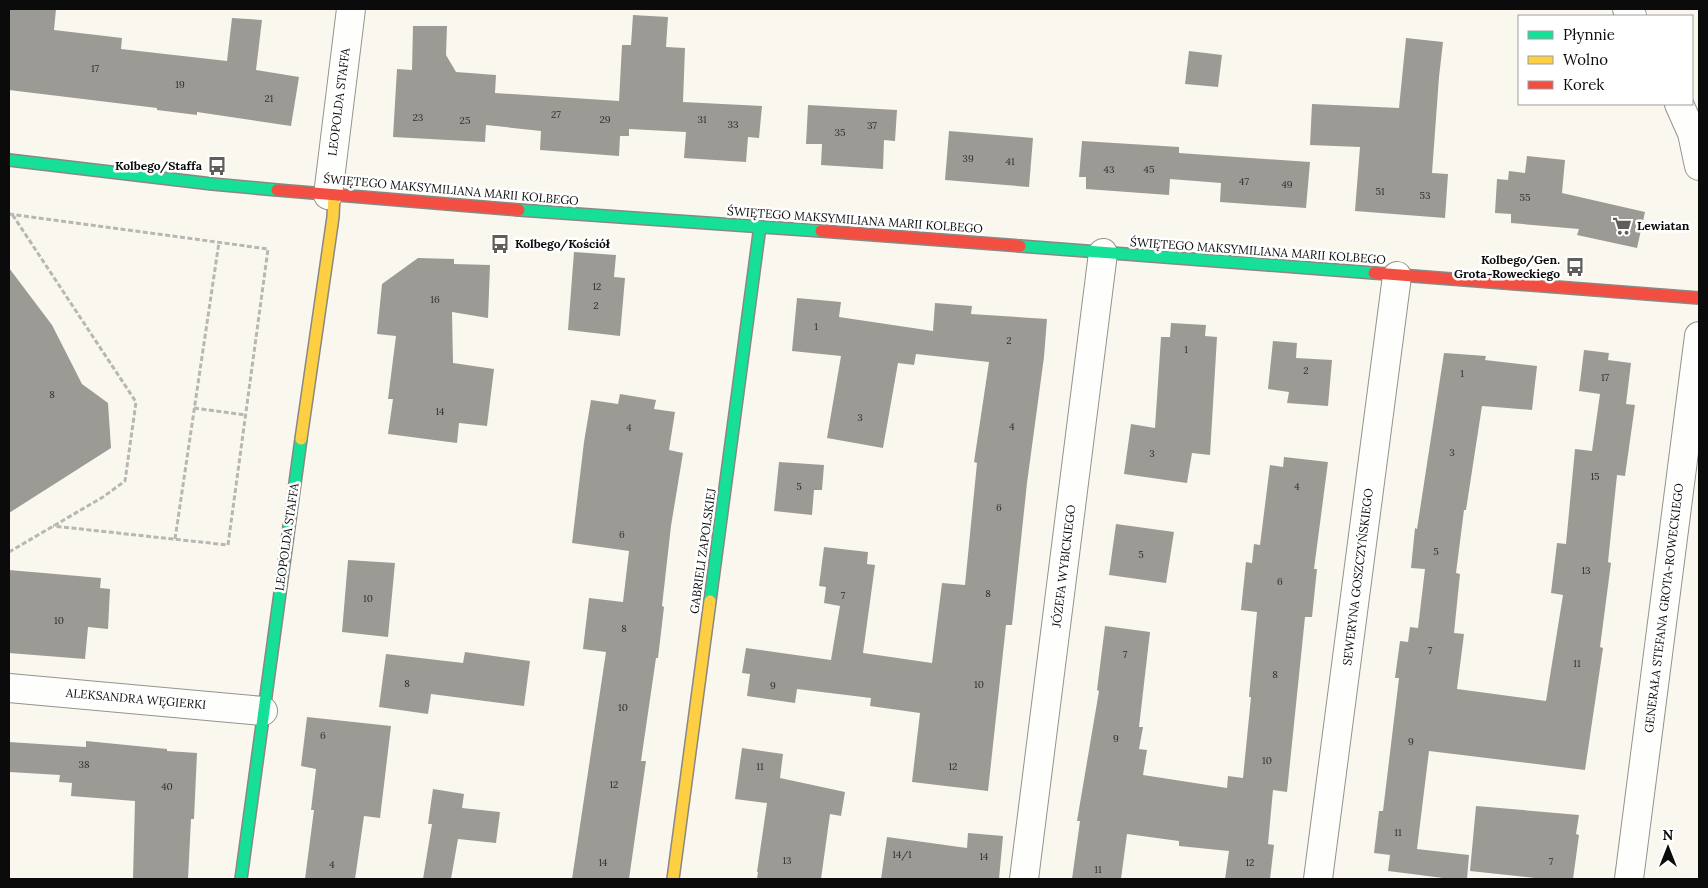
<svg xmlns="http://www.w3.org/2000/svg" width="1708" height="888" font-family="Lora,serif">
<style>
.building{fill:#9c9a94}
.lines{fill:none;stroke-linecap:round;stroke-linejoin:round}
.street-casing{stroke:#93928d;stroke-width:30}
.fast-casing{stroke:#898884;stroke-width:14}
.slow-casing{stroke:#898884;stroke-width:14}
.jam-casing{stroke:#898884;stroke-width:14}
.path{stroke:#b7b7b5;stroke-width:3;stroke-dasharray:5 2.5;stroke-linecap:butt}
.street{stroke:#fefefc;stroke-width:28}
.fast{stroke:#16e098;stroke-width:11}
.slow{stroke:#ffcf43;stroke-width:11}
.jam{stroke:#f24e42;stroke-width:11}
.labels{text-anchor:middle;stroke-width:5;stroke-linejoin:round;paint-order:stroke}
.number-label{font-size:10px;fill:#2f2f2d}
.street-label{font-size:12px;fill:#0b0b0b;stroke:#fff}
.poi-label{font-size:12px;font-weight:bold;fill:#0b0b0b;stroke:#fff;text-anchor:end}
</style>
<rect width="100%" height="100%" fill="#faf8ee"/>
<g class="building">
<polygon points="9,9 56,9 54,30 122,38 121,49 227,61 232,18 262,20 256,70 299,77 291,126 197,112 197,115 157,110 157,108 9,90"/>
<polygon points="633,15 668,17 666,47 685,48 683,102 762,106 759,138 748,137 746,162 684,158 686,132 629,129 629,136 620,136 619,156 540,150 541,131 486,125 485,142 393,137 397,69 412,70 413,26 447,26 446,55 456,72 496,75 495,93 619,101 622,45 631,45"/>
<polygon points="1406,38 1443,42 1439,77 1432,173 1448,174 1445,218 1355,211 1360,147 1310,145 1312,104 1399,108"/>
<polygon points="1189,51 1222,55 1218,87 1185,84"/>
<polygon points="808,105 897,110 895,141 884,140 883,169 821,165 822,144 806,144"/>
<polygon points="949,131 1033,138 1029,187 945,180"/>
<polygon points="1082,141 1179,147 1179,153 1310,162 1306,208 1220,202 1221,183 1170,179 1169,195 1086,189 1086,177 1079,177"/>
<polygon points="1527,156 1565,160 1562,193 1645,212 1637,248 1577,235 1579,229 1511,223 1511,214 1495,213 1497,179 1508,180 1509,171 1525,173"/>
<polygon points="574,252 616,255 614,277 625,278 620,336 568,330"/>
<polygon points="418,258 454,259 454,264 490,265 488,318 452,312 453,363 494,369 487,426 459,423 457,443 388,434 393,399 388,399 396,336 377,334 382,284"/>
<polygon points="9,268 52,325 82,384 108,403 111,448 9,513"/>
<polygon points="797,298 841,302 839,317 933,331 935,303 972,306 971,314 1047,319 1044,357 1027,483 1012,625 1006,625 988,791 912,782 920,713 870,706 871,698 797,689 795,703 747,696 750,674 742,673 746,648 831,660 840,606 824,603 826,587 819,586 824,547 868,552 867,564 875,565 863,653 932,663 942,583 965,585 977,463 974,462 989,362 916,354 914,365 898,363 883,448 827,438 841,356 792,351"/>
<polygon points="1171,323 1206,325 1205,336 1217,337 1210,455 1192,453 1187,483 1124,474 1131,424 1155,428 1161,337 1170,337"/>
<polygon points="1273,341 1297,343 1296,358 1332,360 1328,406 1287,403 1289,392 1268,389"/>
<polygon points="1584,350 1609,353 1608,360 1631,363 1626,404 1635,405 1625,476 1617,475 1608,562 1611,563 1600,647 1603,648 1585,770 1429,751 1417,849 1469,855 1467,879 1451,879 1388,871 1390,855 1374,853 1379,811 1383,811 1399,678 1395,678 1400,641 1408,642 1410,627 1418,628 1425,569 1411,568 1415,528 1417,529 1444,353 1486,356 1485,360 1537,366 1532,410 1482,406 1466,510 1464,510 1456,573 1460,574 1454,633 1464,634 1457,689 1546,701 1563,595 1551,593 1557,543 1566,544 1575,449 1592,451 1600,394 1579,391"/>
<polygon points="620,394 656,400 654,409 675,412 669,450 683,453 671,526 662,606 664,607 658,658 656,658 641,761 646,761 629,879 572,879 606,652 583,649 589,598 623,602 629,551 572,543 584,442 591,400 618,404"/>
<polygon points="1284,457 1328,462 1314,569 1317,569 1312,617 1305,617 1287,792 1273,790 1268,844 1274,845 1270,879 1225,879 1229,851 1179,846 1179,841 1127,834 1121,879 1072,879 1080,821 1077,821 1099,691 1097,690 1105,626 1150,632 1139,727 1143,727 1139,749 1147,750 1143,775 1227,788 1228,776 1243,778 1251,697 1249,697 1257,612 1241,610 1246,562 1252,563 1254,544 1260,545 1270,465 1283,467"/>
<polygon points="779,462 824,465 822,490 814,490 812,515 774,511"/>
<polygon points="1116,524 1174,532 1166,583 1109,575"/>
<polygon points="348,560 395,563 388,637 342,632"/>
<polygon points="9,570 101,578 100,588 110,589 108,629 88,627 85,659 9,653"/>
<polygon points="465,652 530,661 524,706 431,694 428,714 379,707 386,654 463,663"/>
<polygon points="307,717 391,726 380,818 364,816 355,879 305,879 314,810 311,810 316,769 301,766"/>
<polygon points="86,741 167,749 167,751 197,753 194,819 191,819 188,879 133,879 135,801 71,796 72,783 59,782 60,775 9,772 9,742 86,747"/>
<polygon points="742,748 783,754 780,778 845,792 841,816 830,814 821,879 757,879 758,872 757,872 767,803 735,799"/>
<polygon points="433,789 464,794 462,808 500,812 496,843 458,839 451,879 423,879 432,824 428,824"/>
<polygon points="1476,806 1579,815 1576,834 1579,835 1573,879 1544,879 1470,871"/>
<polygon points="968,833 1003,836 999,879 881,879 887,837 967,848"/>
</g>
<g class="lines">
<g class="street-casing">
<g id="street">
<polyline points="1627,9 1632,16"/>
<polyline points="1679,104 1692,133 1699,166"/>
<polyline points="328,195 351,9"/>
<polyline points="9,688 263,711"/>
<polyline points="1024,879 1103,253"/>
<polyline points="1318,879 1397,276"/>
<polyline points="1629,879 1699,336"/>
</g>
</g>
<g class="fast-casing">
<g id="fast">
<polyline points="9,160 212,184 277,190"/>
<polyline points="519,210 821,231"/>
<polyline points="1020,246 1374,273"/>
<polyline points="710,601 760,226"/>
<polyline points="241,879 301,439"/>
</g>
</g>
<g class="slow-casing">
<g id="slow">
<polyline points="301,439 333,217 334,195"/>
<polyline points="673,879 710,601"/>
</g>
</g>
<g class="jam-casing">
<g id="jam">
<polyline points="277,190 519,210"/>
<polyline points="821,231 1020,246"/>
<polyline points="1374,273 1699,298"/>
</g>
</g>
<g class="path">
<polyline points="9,214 268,249 228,545 53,526"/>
<polyline points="194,408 246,415"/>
<polyline points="175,539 219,242"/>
<polyline points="9,552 103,497 125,481 136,402 12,214"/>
</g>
<use href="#street" class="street"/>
<use href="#fast" class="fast"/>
<use href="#slow" class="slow"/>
<use href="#jam" class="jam"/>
</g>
<defs>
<g id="bus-bare" transform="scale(1.5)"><path d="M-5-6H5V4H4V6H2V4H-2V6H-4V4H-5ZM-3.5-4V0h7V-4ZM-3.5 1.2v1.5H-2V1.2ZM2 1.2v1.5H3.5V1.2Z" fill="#5f5e5a" stroke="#fff" stroke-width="2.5" paint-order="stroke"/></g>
<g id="supermarket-bare" transform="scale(1.5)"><path d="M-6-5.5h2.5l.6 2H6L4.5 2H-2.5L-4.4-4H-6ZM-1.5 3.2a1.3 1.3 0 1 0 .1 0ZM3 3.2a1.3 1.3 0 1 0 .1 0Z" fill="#5f5e5a" stroke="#fff" stroke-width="2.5" paint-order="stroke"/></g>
</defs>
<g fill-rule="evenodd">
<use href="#bus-bare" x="217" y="166"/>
<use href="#supermarket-bare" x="1622" y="226"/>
<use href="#bus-bare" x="500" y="244"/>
<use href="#bus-bare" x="1575" y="267"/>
</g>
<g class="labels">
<g class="number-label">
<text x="95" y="72">17</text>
<text x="180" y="88">19</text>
<text x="269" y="102">21</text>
<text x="556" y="118">27</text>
<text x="418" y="121">23</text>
<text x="605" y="123">29</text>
<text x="702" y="123">31</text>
<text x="465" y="124">25</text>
<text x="733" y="128">33</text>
<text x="872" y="129">37</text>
<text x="840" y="136">35</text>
<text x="968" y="162">39</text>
<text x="1010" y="165">41</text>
<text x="1109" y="173">43</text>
<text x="1149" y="173">45</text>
<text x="1244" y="185">47</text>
<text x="1287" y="188">49</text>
<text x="1380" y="195">51</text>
<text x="1425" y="199">53</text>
<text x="1525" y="201">55</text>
<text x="597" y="290">12</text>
<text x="435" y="303">16</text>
<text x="596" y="309">2</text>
<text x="816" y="330">1</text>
<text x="1009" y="344">2</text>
<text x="1186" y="353">1</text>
<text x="1306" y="374">2</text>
<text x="1462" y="377">1</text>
<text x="1605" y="381">17</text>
<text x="52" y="398">8</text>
<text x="440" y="415">14</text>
<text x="860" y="421">3</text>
<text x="1012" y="430">4</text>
<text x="629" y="431">4</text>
<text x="1452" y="456">3</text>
<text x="1152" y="457">3</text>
<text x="1595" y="480">15</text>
<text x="799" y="490">5</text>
<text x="1297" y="490">4</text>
<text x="999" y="511">6</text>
<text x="622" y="538">6</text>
<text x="1436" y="555">5</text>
<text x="1141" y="558">5</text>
<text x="1586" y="574">13</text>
<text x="1280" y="585">6</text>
<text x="988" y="597">8</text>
<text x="843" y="599">7</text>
<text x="368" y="602">10</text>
<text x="59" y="624">10</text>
<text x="624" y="632">8</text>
<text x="1430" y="654">7</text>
<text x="1125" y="658">7</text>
<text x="1577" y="667">11</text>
<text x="1275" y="678">8</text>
<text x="407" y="687">8</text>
<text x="979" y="688">10</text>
<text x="773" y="689">9</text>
<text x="623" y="711">10</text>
<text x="323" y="739">6</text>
<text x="1116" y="742">9</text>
<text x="1411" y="745">9</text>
<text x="1267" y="764">10</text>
<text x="84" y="768">38</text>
<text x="760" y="770">11</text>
<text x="953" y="770">12</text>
<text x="614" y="788">12</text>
<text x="167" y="790">40</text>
<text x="1398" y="836">11</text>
<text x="902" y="858">14/1</text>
<text x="984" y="860">14</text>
<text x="787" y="864">13</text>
<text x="1551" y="865">7</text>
<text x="603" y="866">14</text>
<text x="1250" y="866">12</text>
<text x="332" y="868">4</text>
<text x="1098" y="873">11</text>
</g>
<g class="street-label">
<text transform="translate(339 102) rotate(-83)" y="4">LEOPOLDA STAFFA</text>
<text transform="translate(451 190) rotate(5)" y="4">ŚWIĘTEGO MAKSYMILIANA MARII KOLBEGO</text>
<text transform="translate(855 220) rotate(4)" y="4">ŚWIĘTEGO MAKSYMILIANA MARII KOLBEGO</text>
<text transform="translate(1258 251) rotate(4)" y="4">ŚWIĘTEGO MAKSYMILIANA MARII KOLBEGO</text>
<text transform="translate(287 537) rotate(-82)" y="4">LEOPOLDA STAFFA</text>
<text transform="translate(703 551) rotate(-82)" y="4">GABRIELI ZAPOLSKIEJ</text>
<text transform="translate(1064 566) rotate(-83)" y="4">JÓZEFA WYBICKIEGO</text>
<text transform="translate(1358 577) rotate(-83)" y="4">SEWERYNA GOSZCZYŃSKIEGO</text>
<text transform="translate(1664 608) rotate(-83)" y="4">GENERAŁA STEFANA GROTA-ROWECKIEGO</text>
<text transform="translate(136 699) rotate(5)" y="4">ALEKSANDRA WĘGIERKI</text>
</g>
<g class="poi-label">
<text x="202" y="170">Kolbego/Staffa</text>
<text x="1637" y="230" text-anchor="start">Lewiatan</text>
<text x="515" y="248" text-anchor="start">Kolbego/Kościół</text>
<text x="1560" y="264">Kolbego/Gen.<tspan x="1560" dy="14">Grota-Roweckiego</tspan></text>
</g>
</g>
<rect width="1708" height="888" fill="none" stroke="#0b0b0b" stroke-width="20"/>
<rect x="1518" y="15" width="175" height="90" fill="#ffffff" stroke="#9d9d9d"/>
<rect x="1528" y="31" width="25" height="8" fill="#16e098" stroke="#9d9d9d"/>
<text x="1563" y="40" font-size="15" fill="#0b0b0b">Płynnie</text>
<rect x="1528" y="56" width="25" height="8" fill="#ffcf43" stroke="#9d9d9d"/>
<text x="1563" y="65" font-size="15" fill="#0b0b0b">Wolno</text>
<rect x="1528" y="81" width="25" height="8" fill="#f24e42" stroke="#9d9d9d"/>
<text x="1563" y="90" font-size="15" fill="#0b0b0b">Korek</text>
<g transform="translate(1668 848)" stroke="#ffffff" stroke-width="4" paint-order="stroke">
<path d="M0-4L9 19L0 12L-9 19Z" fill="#0b0b0b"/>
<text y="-8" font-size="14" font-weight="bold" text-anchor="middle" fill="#0b0b0b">N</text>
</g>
</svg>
